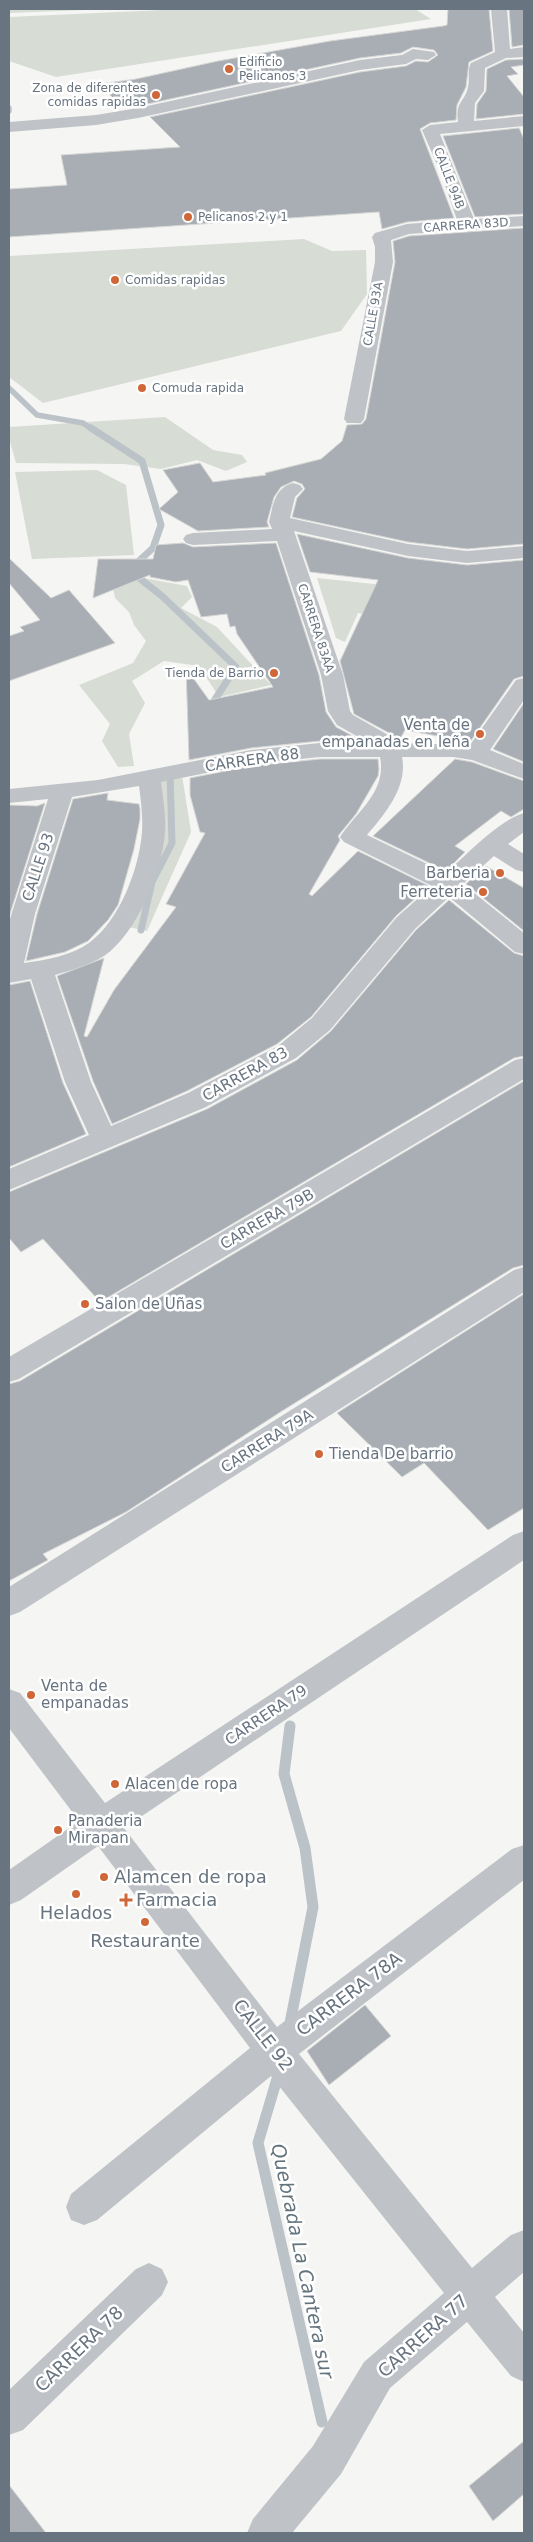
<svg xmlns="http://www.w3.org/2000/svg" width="533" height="2542" font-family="'DejaVu Sans',sans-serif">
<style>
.green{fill:#d7dcd4}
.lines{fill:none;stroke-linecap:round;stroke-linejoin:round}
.stream-far2{stroke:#bbc3c8;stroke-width:5.5}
.stream-far1{stroke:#bbc3c8;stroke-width:7}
.stream{stroke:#bbc3c8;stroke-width:11}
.building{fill:#a8aeb4;stroke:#d7d7d5}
.minor{fill:#bfc2c6;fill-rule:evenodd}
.poi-dot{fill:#cf6739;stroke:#fff;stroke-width:2}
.labels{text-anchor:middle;stroke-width:5;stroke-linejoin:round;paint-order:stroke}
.far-poi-label{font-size:12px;fill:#687480;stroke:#fff;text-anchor:start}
.far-street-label{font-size:12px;fill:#687480;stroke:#fff}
.poi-label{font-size:15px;fill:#687480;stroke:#fff;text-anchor:start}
.street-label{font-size:15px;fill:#687480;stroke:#fff}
.near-poi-label{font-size:18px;fill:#687480;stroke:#fff;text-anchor:start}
.near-street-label{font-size:18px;fill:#687480;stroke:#fff}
.near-water-label{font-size:19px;font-style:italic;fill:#64747d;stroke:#fff}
</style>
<rect width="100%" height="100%" fill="#f5f6f3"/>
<g class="green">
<polygon points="9,9 111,9 9,13"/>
<polygon points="185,9 415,9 431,19 56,77 9,61 9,17"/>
<polygon points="304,239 332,251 366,250 367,294 341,331 43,403 9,377 9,256"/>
<polygon points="165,417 213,450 242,455 247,462 226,471 197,460 161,469 124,464 16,463 9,438 9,427"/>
<polygon points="97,470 126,485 134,555 32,559 15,472"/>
<polygon points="138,577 187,586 192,597 181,608 217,627 271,685 219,697 199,666 164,661 132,681 145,703 129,734 134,766 118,767 102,741 110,724 79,685 133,663 146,641 134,625 129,612 115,598 111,578"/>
<polygon points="317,578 479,595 442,627 358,613 345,642 336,638"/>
<polygon points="182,775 191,832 147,931 128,927 158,779"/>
</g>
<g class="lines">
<g class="stream-far2">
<polyline points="9,108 9,111"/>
<polyline points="9,388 37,415 83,423 93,430"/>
</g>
<g class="stream-far1">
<polyline points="91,428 142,461 161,525 153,548 129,570 162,596 236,667 214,701 215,704"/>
<polyline points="141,930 152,882 172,843 170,772"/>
</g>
<g class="stream">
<polyline points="289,2028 313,1907 305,1848 284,1774 290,1726"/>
<polyline points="279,2072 258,2143 322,2422"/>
</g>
</g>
<g class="building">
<polygon points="448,9 489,9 493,51 469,62 466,87 457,105 456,120 430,123 420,129 454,218 407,222 382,229 379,212 9,237 9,189 67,185 61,155 180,147 150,117 360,72 406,66 416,61 428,62 438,55 434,50 413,47 401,53 360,58 138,106 135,103 120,106 100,84 136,79 218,61 330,41 443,26 447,25"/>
<polygon points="509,9 524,9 524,45 512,47"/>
<polygon points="524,59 524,65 511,67 518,74 507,76 524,97 524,114 476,119 477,104 486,91 487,69 506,60"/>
<polygon points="519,128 524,139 524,214 475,217 443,136"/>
<polygon points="524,228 524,544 467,549 408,542 292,517 297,498 305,489 302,484 294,481 281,487 274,497 267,522 269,527 198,531 159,509 178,492 163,470 200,463 213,482 266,475 265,473 321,459 342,441 347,425 362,424 366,419 395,262 393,241 409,236"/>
<polygon points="297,534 408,558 467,565 524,560 524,676 514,679 470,742 405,730 399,741 396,741 391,734 354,714 340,661 378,580 310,572"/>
<polygon points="183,543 193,547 276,543 319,675 326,712 336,727 362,741 320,741 251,748 189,760 186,668 209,700 273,687 237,634 235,626 230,627 227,614 201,617 188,580 176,582 150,577 150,575 93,598 98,559 153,559 156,545"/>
<polygon points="9,558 51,598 69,590 115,643 9,681 9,636 24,631 20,627 40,620 9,583"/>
<polygon points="524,703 524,762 493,749"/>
<polygon points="320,759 378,759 379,769 378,776 356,814 338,836 340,840 309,894 312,896 358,851 429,886 396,916 311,1017 277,1044 187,1091 112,1124 93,1081 57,976 104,958 84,1036 87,1037 114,990 176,907 166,904 205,833 200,832 190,795 190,778 251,766"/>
<polygon points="455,759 472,762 524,781 524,809 511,817 501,811 455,846 465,852 446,871 373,836"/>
<polygon points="108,793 107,800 139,804 140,809 140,819 134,849 118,905 108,920 88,941 65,952 26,961 37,914 73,799"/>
<polygon points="45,803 9,917 9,805 37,806"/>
<polygon points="486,866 524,888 524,931 466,884"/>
<polygon points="449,900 514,953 524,956 524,1056 514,1058 100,1302 43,1239 21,1252 9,1238 9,1192 207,1109 297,1060 331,1031 416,930"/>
<polygon points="30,981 63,1083 86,1134 9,1167 9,985"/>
<polygon points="524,1081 524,1265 513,1268 282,1411 126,1512 43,1554 48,1560 9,1581 9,1384 20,1381"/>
<polygon points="524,1294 524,1508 488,1530 424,1463 402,1477 337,1413"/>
<polygon points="365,2005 391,2036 329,2085 307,2051"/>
<polygon points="524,2441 524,2494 493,2521 469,2486"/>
<polygon points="9,2485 46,2533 9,2533"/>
</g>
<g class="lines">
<g class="minor">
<path d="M491,9h16l3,40 14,-2v10l-18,1 -21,10 -1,23 -9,12 -1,18 50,-5v10l-84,8 34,85 50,-3v10l-115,8 -18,6 2,22 -29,157 -3,4h-14l-3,-4 31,-157v-15l-3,-10 3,-4 32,-9 50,-4 -15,-44 -20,-46 8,-5 28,-3c-3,-21 7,-20 10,-35 2,-8 -1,-17 3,-24l24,-11z"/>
<polygon points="413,49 434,52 436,55 428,60 416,59 406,64 360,70 138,118 96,125 9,132 9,122 96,115 138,108 360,60 402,55"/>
<path d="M293,483l7,2 3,4 -8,8 -5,21 118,26 59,7 57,-5v12l-57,5 -59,-7 -114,-25 49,144 7,36 3,4 37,21 5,7 75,2 46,-65 8,-2v22l-34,50 34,14v15l-52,-19 -19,-3h-51c6,30 -17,57 -35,78l79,38c20,-18 53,-53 78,-60v19l-16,12 16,10v18l-8,-2 -22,-14 -31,28 61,49v21l-9,-2 -66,-55 -34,32 -85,101 -34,28 -90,49 -197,83v-21l80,-34 -24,-53 -34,-103 -22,4v-61l39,-123 -39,4v-14l89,-9 153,-30 69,-7h49l-32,-18 -9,-14 -7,-36 -44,-134 -84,4 -7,-2 -3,-4 3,-4 7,-2 79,-4 -3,-7c4,-16 5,-34 24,-39zM320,757h60c7,35 -23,54 -40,80l4,5 88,44 -35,31 -85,101 -34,28 -90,47 -77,33 -20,-44 -36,-107c17,-5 34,-10 49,-19 33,-22 59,-87 61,-125 1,-16 -2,-33 -4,-49l90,-18zM139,786c2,15 4,31 3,46 -3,37 -22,88 -53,111 -19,13 -43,17 -65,20l11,-49 37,-117z"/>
<polygon points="524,1058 524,1079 19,1379 9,1382 9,1357 515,1060"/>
<polygon points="524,1267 524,1292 20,1612 9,1616 9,1587 514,1270"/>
<polygon points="524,1531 524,1560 124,1828 277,2027 512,1849 524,1845 524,1880 299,2054 472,2268 511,2235 524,2230 524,2272 495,2297 524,2333 524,2382 511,2376 467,2322 390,2388 341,2474 292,2533 247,2533 253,2519 313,2446 364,2362 444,2293 271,2076 97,2220 84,2225 71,2220 66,2207 71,2194 250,2048 98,1846 21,1900 9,1905 9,1870 79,1821 9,1728 9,1689 20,1693 105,1803 513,1535"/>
<polygon points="149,2263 162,2269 168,2282 162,2295 23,2430 9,2435 9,2390 136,2269"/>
</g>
</g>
<g class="poi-dot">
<circle cx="229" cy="69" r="5"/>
<circle cx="156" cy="95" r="5"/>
<circle cx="188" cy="217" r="5"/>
<circle cx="115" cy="280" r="5"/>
<circle cx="142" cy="388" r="5"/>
<circle cx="274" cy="673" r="5"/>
<circle cx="480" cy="734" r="5"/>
<circle cx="500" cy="873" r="5"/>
<circle cx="483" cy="892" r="5"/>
<circle cx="85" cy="1304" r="5"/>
<circle cx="319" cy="1454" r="5"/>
<circle cx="31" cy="1695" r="5"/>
<circle cx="115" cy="1784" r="5"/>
<circle cx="58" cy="1830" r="5"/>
<circle cx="104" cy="1877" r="5"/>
<circle cx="76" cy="1894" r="5"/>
<path d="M123.5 1892.5h5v5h5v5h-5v5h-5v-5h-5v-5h5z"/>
<circle cx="145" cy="1922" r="5"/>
</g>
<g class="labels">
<g class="far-poi-label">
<text x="239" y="66">Edificio<tspan x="239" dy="14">Pelicanos 3</tspan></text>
<text x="146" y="92" text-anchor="end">Zona de diferentes<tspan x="146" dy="14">comidas rapidas</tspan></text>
<text x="198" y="221">Pelicanos 2 y 1</text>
<text x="125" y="284">Comidas rapidas</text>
<text x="152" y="392">Comuda rapida</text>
<text x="264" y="677" text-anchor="end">Tienda de Barrio</text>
</g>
<g class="far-street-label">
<text transform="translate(449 178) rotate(69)" y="4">CALLE 94B</text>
<text transform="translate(466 225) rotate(-4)" y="4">CARRERA 83D</text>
<text transform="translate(373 314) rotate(-80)" y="4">CALLE 93A</text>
<text transform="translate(316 628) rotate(72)" y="4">CARRERA 83AA</text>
</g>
<g class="poi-label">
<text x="470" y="730" text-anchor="end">Venta de<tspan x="470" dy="17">empanadas en leña</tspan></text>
<text x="490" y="878" text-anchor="end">Barberia</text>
<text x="473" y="897" text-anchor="end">Ferreteria</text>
<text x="95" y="1309">Salon de Uñas</text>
<text x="329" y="1459">Tienda De barrio</text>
<text x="41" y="1691">Venta de<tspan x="41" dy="17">empanadas</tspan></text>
<text x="125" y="1789">Alacen de ropa</text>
<text x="68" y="1826">Panaderia<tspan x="68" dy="17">Mirapan</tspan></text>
</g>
<g class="street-label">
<text transform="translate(252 760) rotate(-8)" y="5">CARRERA 88</text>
<text transform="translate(38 867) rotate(-72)" y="5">CALLE 93</text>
<text transform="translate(245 1074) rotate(-29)" y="5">CARRERA 83</text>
<text transform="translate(267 1219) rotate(-30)" y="5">CARRERA 79B</text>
<text transform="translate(267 1441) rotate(-32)" y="5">CARRERA 79A</text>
<text transform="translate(266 1715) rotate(-34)" y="5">CARRERA 79</text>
</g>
<g class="near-poi-label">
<text x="114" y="1883">Alamcen de ropa</text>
<text x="136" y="1906">Farmacia</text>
<text x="76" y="1919" text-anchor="middle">Helados</text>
<text x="145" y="1947" text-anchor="middle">Restaurante</text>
</g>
<g class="near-street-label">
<text transform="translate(349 1994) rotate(-37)" y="6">CARRERA 78A</text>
<text transform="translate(263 2035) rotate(52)" y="6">CALLE 92</text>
<text transform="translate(423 2336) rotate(-42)" y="6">CARRERA 77</text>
<text transform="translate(79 2349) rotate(-44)" y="6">CARRERA 78</text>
</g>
<g class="near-water-label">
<text transform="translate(303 2261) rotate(78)" y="7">Quebrada La Cantera sur</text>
</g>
</g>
<rect width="533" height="2542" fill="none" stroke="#687480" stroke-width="20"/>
</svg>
